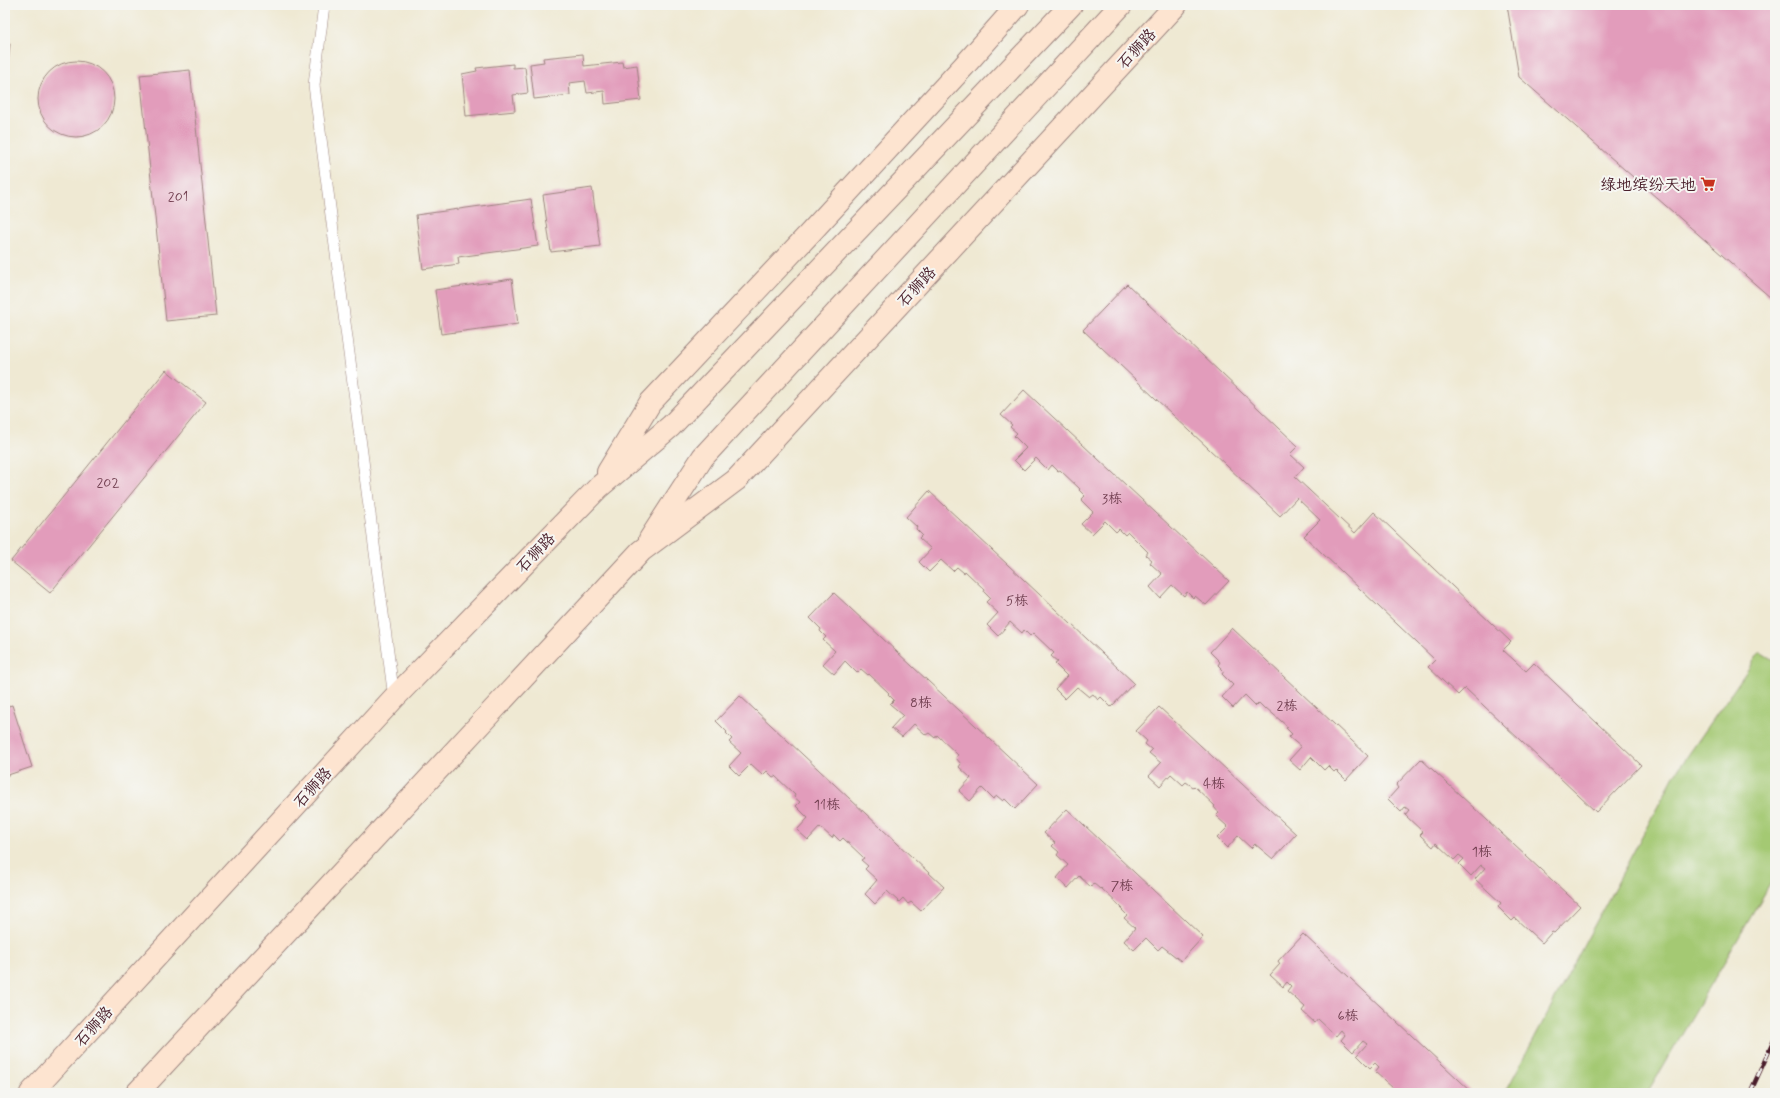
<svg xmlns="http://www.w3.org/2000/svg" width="1780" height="1098" font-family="Mynerve,'LXGW WenKai TC',sans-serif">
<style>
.green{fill:#a4c973;stroke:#77744f}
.building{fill:#e29cbb}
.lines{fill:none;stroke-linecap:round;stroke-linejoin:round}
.lane-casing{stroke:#9c847f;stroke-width:12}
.secondary-casing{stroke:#9c847f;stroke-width:24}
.lane{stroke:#fff;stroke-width:11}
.secondary{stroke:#fde4d0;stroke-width:22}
.rail-casing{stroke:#4a1f2b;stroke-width:4.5}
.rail{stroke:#f6f6f2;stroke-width:3;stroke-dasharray:9;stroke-linecap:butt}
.labels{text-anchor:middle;stroke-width:4;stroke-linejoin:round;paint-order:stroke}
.number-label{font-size:14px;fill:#703e4f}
.street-label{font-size:16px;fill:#4a1f2b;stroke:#f6f6f2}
.poi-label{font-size:16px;fill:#4a1f2b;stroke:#f6f6f2;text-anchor:end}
</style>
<rect width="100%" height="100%" fill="#f6f6f2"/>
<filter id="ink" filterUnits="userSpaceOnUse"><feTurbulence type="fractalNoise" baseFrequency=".025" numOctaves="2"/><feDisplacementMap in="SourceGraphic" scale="8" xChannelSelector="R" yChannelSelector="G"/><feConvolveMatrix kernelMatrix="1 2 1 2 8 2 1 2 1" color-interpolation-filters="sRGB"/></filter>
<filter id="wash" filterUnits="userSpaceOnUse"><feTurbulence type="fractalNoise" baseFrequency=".012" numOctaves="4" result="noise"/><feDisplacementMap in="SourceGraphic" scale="16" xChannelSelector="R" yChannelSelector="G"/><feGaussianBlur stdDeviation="0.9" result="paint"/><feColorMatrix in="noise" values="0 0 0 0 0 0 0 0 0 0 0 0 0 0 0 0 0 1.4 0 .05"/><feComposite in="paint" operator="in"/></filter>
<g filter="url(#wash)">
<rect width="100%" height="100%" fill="#efe9d3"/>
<polygon class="green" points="1760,652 1775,661 1775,876 1647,1093 1505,1093 1675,774"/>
<g id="blocks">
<g class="building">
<polygon points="1507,5 1775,5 1775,292 1771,298 1519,77"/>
<polygon points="5,43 10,44 6,81 5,81"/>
<polygon points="583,54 584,66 622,62 623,67 637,65 641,100 605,104 604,91 587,93 585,81 569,83 570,95 534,99 530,64 544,62 543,58"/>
<circle cx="76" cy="99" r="38"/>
<polygon points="513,64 513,68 525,67 528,93 513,95 515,111 466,116 462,74 477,71 476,68"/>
<polygon points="190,70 216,316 166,321 140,75"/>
<polygon points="592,188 600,246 551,252 543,195"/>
<polygon points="531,199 538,246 458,257 459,264 423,269 416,215"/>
<polygon points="512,279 518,324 441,334 435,290"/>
<polygon points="1127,284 1298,446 1290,454 1304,467 1295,477 1355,533 1374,512 1511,642 1503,650 1526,671 1534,663 1641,765 1596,812 1465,688 1458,695 1428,667 1435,660 1304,536 1320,520 1297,498 1280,516 1083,330"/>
<polygon points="166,370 206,402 50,593 11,561"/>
<polygon points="1024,390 1229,581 1206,605 1195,596 1193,598 1187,592 1184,596 1172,585 1160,598 1150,587 1162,574 1150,563 1152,560 1146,555 1148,552 1128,532 1125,535 1119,529 1116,532 1105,521 1092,534 1081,524 1093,512 1081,500 1085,496 1079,490 1080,489 1060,470 1058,471 1052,465 1048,470 1036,458 1024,470 1014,460 1026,448 1014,436 1017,433 1010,427 1012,425 1001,415"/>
<polygon points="929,491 1134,683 1111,707 1101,697 1098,700 1093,694 1089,697 1077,687 1065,699 1055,689 1067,676 1055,664 1058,662 1051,656 1054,653 1033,633 1030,636 1024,630 1022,633 1010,622 998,636 987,625 998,613 986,602 990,598 984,592 985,590 965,571 964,573 957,567 953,571 941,560 929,572 919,562 931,549 919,538 922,535 916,529 917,527 906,517"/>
<polygon points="834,593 1038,784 1015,809 1005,799 1003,801 997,796 993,799 982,788 970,801 959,791 971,778 959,767 961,764 956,758 958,755 937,735 935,738 929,733 926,735 914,724 902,737 891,728 903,715 890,704 894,700 888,694 889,693 869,674 868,675 861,669 857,673 845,661 834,674 823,664 835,651 823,640 826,637 820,631 821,629 810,618"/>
<polygon points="1232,628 1368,756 1346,780 1336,770 1334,772 1328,766 1324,770 1311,757 1300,770 1289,760 1301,747 1289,737 1292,734 1286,728 1288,727 1266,708 1265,709 1259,703 1256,706 1245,695 1233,708 1222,697 1233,685 1222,674 1224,671 1218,665 1220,662 1210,652"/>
<polygon points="740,696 944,887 921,911 911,902 908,904 903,898 899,902 887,891 875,904 865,894 877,880 865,869 868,866 861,860 864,858 843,838 840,841 834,835 832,838 820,827 808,840 797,830 808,818 796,806 800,802 794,797 795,795 775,776 773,777 767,771 763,775 751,764 739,776 729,766 741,753 729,742 732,739 726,733 727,732 716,721"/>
<polygon points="12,705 32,767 5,776 5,707"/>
<polygon points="1159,707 1296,834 1273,859 1255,844 1251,848 1238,836 1227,848 1217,838 1228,827 1216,816 1219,813 1214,807 1215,806 1194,786 1193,787 1186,782 1183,785 1171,774 1160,786 1149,776 1161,763 1149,753 1152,750 1145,744 1147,741 1136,731"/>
<polygon points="1421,759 1580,906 1554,933 1552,932 1542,943 1515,918 1512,921 1498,907 1501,903 1475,879 1485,868 1481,865 1471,876 1459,864 1464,859 1459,855 1454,860 1436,843 1433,847 1420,835 1423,832 1405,815 1409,810 1405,807 1401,812 1388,799 1398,788 1396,785"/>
<polygon points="1067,809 1203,937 1181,961 1162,946 1158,950 1146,938 1134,950 1124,941 1135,928 1124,918 1127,915 1121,909 1122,908 1101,888 1100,889 1093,883 1091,887 1079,876 1068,888 1057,878 1068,865 1057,855 1059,852 1052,846 1055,843 1044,833"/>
<polygon points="1303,934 1473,1093 1389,1093 1393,1088 1375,1072 1379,1067 1375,1063 1370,1068 1357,1055 1367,1044 1363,1041 1353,1052 1341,1040 1345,1035 1341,1030 1336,1036 1318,1019 1315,1023 1302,1011 1305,1007 1287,991 1291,986 1287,982 1283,987 1270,975 1280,964 1278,961"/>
</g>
</g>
</g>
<g filter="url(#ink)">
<use href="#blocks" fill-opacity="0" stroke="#9c847f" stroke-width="1"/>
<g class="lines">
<g class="lane-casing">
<polyline id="lane" points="324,5 314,85 394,698"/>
</g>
<g class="secondary-casing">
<g id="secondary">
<polyline points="608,472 650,403 811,232 964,66 1018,5"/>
<polyline points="650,539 703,457 1121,5"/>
<polyline points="31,1093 394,698 599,487 671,426 1071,5"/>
<polyline points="137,1093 641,551 736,480 1176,5"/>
</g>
</g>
<use href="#lane" class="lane"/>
<use href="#secondary" class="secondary"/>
<g class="rail-casing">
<polyline id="rail" points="1750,1093 1775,1038"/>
</g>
<use href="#rail" class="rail"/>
</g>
</g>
<defs>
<g id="supermarket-bare" transform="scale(1.2)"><path d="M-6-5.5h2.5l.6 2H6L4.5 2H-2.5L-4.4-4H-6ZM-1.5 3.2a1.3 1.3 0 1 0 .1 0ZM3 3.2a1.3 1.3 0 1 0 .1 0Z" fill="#c8321e" stroke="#f6f6f2" stroke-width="2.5" paint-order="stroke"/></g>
</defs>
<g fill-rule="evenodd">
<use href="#supermarket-bare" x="1708" y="184"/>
</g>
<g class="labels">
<g class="number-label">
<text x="178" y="201">201</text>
<text x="108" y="487">202</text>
<text x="1112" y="503">3栋</text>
<text x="1017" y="605">5栋</text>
<text x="921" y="707">8栋</text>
<text x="1287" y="710">2栋</text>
<text x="1214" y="788">4栋</text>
<text x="827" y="809">11栋</text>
<text x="1482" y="856">1栋</text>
<text x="1122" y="890">7栋</text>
<text x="1348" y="1020">6栋</text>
</g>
<g class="street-label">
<text transform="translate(1136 48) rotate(-47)" y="6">石狮路</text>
<text transform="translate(916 286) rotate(-47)" y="6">石狮路</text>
<text transform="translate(535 552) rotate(-46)" y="6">石狮路</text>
<text transform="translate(312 787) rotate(-48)" y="6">石狮路</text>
<text transform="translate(93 1026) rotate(-48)" y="6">石狮路</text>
</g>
<g class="poi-label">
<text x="1696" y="190">绿地缤纷天地</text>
</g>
</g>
<rect width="1780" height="1098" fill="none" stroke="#f6f6f2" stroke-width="20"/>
</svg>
